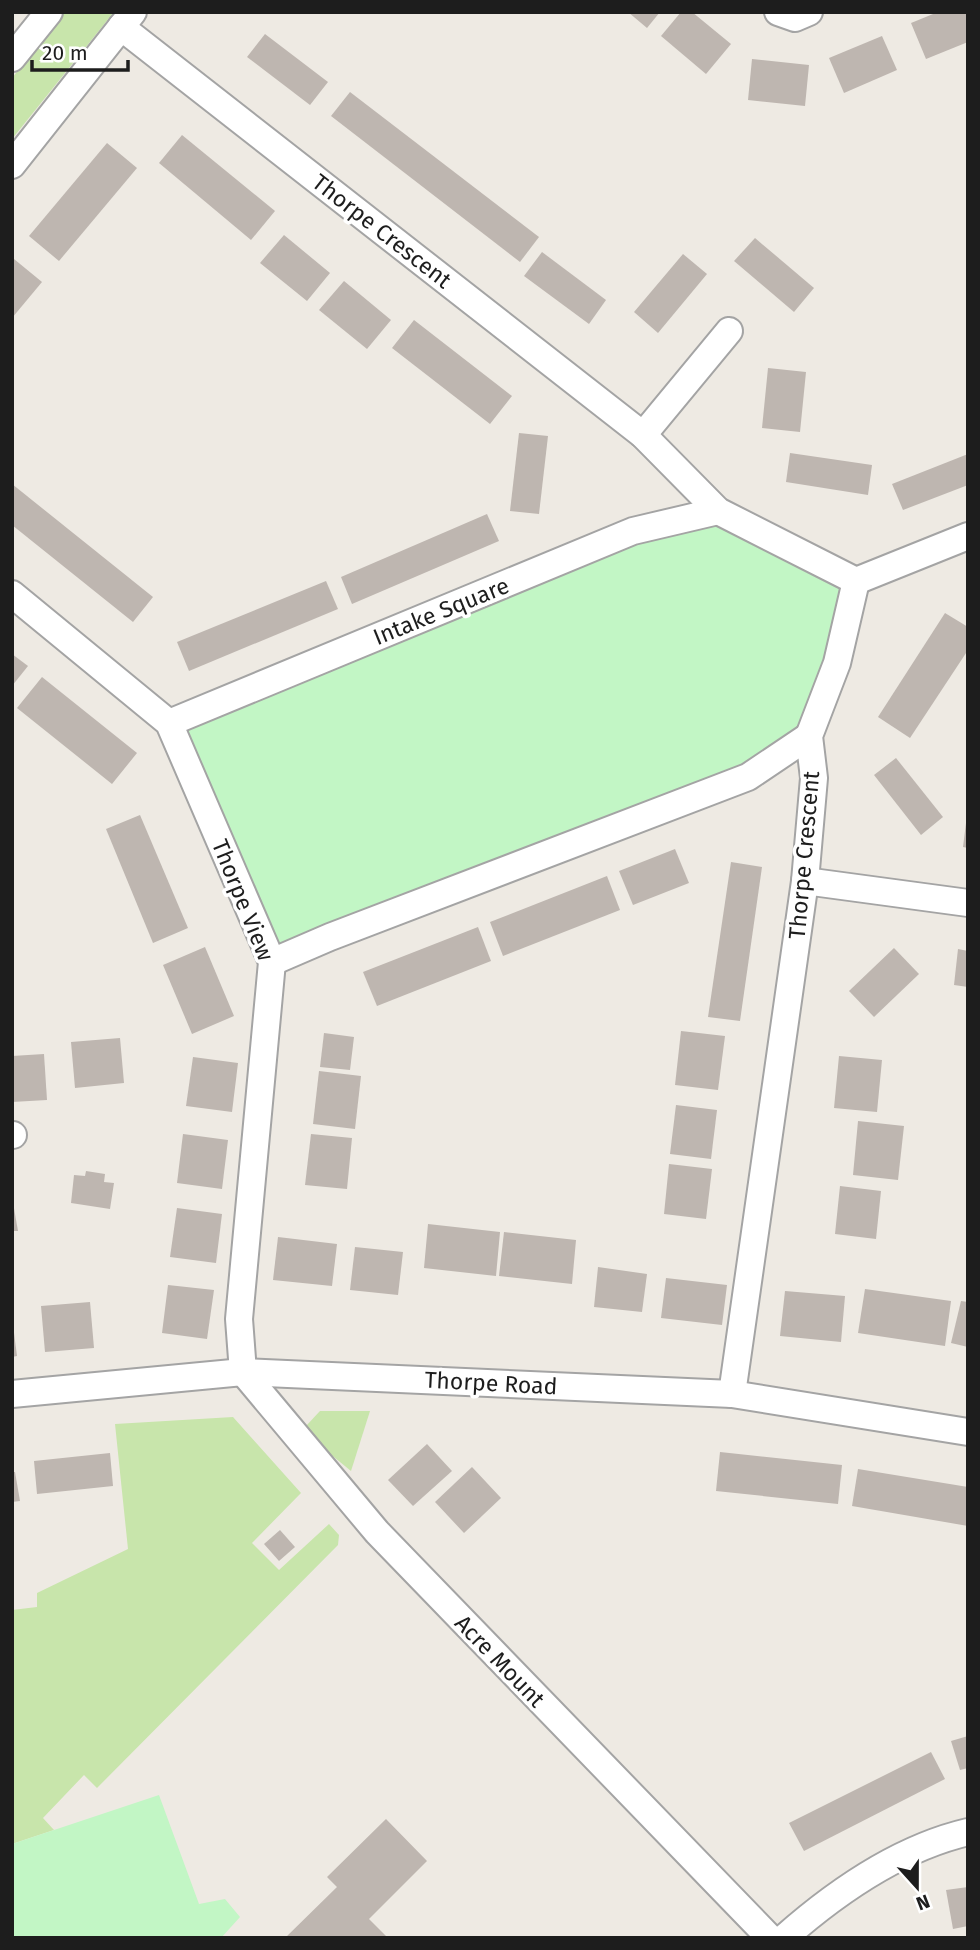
<svg xmlns="http://www.w3.org/2000/svg" width="980" height="1950" font-family="'Fira Sans',sans-serif">
<style>
.grass{fill:#c8e5ab}
.park{fill:#c2f6c5}
.building{fill:#beb6b0}
.lines{fill:none;stroke-linecap:round;stroke-linejoin:round}
.street-casing{stroke:#a4a4a4;stroke-width:30}
.street{stroke:#fff;stroke-width:26}
.labels{text-anchor:middle;stroke-width:7;stroke-linejoin:round;paint-order:stroke}
.street-label{font-size:23px;fill:#1d1d1d;stroke:#fff}
</style>
<rect width="100%" height="100%" fill="#eeeae3"/>
<g class="grass">
<polygon points="65,12 114,12 12,139 12,78"/>
<polygon points="320,1411 370,1411 351,1471 307,1435 306,1426"/>
<polygon points="233,1417 301,1493 252,1543 279,1570 329,1524 339,1535 338,1545 97,1788 84,1775 43,1818 54,1830 12,1844 12,1610 37,1607 37,1593 128,1549 115,1424"/>
</g>
<g class="park">
<polygon points="718,511 856,581 809,736 748,777 272,962 169,723"/>
<polygon points="159,1795 199,1904 225,1899 240,1917 221,1938 12,1938 12,1844"/>
</g>
<g class="building">
<polygon points="628,12 660,12 647,28"/>
<polygon points="681,12 692,12 731,44 706,74 661,36"/>
<polygon points="938,12 968,12 968,42 926,59 911,23"/>
<polygon points="265,34 328,82 310,105 247,57"/>
<polygon points="882,36 897,70 844,93 829,58"/>
<polygon points="752,59 809,65 805,106 748,100"/>
<polygon points="350,92 539,237 520,262 331,116"/>
<polygon points="182,135 275,211 251,240 159,163"/>
<polygon points="107,143 137,168 59,261 29,236"/>
<polygon points="284,235 330,273 307,301 260,263"/>
<polygon points="755,238 814,288 794,312 734,261"/>
<polygon points="542,252 606,300 589,324 524,276"/>
<polygon points="683,254 707,274 658,333 634,312"/>
<polygon points="14,259 42,282 12,318 12,261"/>
<polygon points="344,281 391,320 367,349 319,310"/>
<polygon points="414,320 512,396 490,424 392,348"/>
<polygon points="768,368 806,372 800,432 762,428"/>
<polygon points="519,433 548,436 539,514 510,511"/>
<polygon points="790,453 872,465 868,495 786,482"/>
<polygon points="968,454 968,485 903,510 892,484"/>
<polygon points="12,484 153,597 133,622 12,525"/>
<polygon points="487,514 499,541 352,604 341,577"/>
<polygon points="326,581 338,609 189,671 177,642"/>
<polygon points="945,613 968,627 968,650 910,738 878,717"/>
<polygon points="12,654 28,666 12,686"/>
<polygon points="42,677 137,753 112,784 17,708"/>
<polygon points="896,758 943,817 921,835 874,775"/>
<polygon points="140,815 188,928 153,943 106,829"/>
<polygon points="966,823 968,823 968,848 963,847"/>
<polygon points="675,849 689,883 633,905 619,871"/>
<polygon points="731,862 762,867 740,1021 708,1017"/>
<polygon points="607,876 620,910 503,956 490,922"/>
<polygon points="478,927 491,961 377,1006 363,972"/>
<polygon points="205,947 234,1016 192,1034 163,965"/>
<polygon points="894,948 919,974 874,1017 849,991"/>
<polygon points="958,949 968,951 968,987 954,985"/>
<polygon points="681,1031 725,1036 718,1090 675,1085"/>
<polygon points="324,1033 354,1037 350,1070 320,1067"/>
<polygon points="120,1038 124,1083 75,1088 71,1042"/>
<polygon points="44,1054 47,1100 12,1102 12,1056"/>
<polygon points="839,1056 882,1060 877,1112 834,1108"/>
<polygon points="193,1057 238,1063 232,1112 186,1106"/>
<polygon points="319,1071 361,1076 355,1129 313,1124"/>
<polygon points="676,1105 717,1110 711,1159 670,1154"/>
<polygon points="858,1121 904,1126 898,1180 853,1175"/>
<polygon points="183,1134 228,1140 222,1189 177,1183"/>
<polygon points="311,1134 352,1138 347,1189 305,1185"/>
<polygon points="669,1164 712,1169 706,1219 664,1214"/>
<polygon points="86,1171 105,1174 104,1182 114,1183 110,1209 71,1203 74,1175 85,1176"/>
<polygon points="840,1186 881,1191 876,1239 835,1234"/>
<polygon points="12,1197 18,1231 12,1231"/>
<polygon points="177,1208 222,1214 216,1263 170,1257"/>
<polygon points="428,1224 500,1232 496,1276 424,1268"/>
<polygon points="504,1232 576,1240 572,1284 499,1276"/>
<polygon points="278,1237 337,1244 332,1286 273,1280"/>
<polygon points="355,1247 403,1252 398,1295 350,1290"/>
<polygon points="598,1267 647,1274 642,1312 594,1307"/>
<polygon points="666,1278 727,1285 722,1325 661,1318"/>
<polygon points="168,1285 214,1290 207,1339 162,1333"/>
<polygon points="865,1289 951,1301 945,1346 858,1333"/>
<polygon points="785,1291 845,1296 841,1342 780,1336"/>
<polygon points="961,1301 968,1302 968,1347 951,1343"/>
<polygon points="90,1302 94,1348 45,1352 41,1306"/>
<polygon points="12,1317 17,1356 12,1357"/>
<polygon points="427,1444 452,1471 413,1506 388,1480"/>
<polygon points="720,1452 842,1465 838,1504 716,1491"/>
<polygon points="110,1453 113,1486 37,1494 34,1461"/>
<polygon points="472,1467 501,1498 464,1533 435,1502"/>
<polygon points="858,1469 968,1487 968,1526 852,1506"/>
<polygon points="12,1472 15,1472 20,1501 12,1502"/>
<polygon points="280,1530 295,1547 279,1561 264,1544"/>
<polygon points="968,1736 968,1768 960,1770 951,1741"/>
<polygon points="931,1752 945,1779 804,1851 789,1823"/>
<polygon points="386,1819 427,1861 369,1919 388,1938 285,1938 337,1887 327,1877"/>
<polygon points="968,1887 968,1926 953,1929 946,1890"/>
</g>
<g class="lines">
<g class="street-casing">
<g id="street">
<polyline points="778,12 795,18 809,12"/>
<polyline points="121,27 643,435 718,511 856,581 837,663 809,736 814,778 805,881 732,1394"/>
<polyline points="12,58 49,12"/>
<polyline points="12,165 133,12"/>
<polyline points="643,435 729,331"/>
<polyline points="856,581 968,536"/>
<polyline points="12,594 169,723 272,962 239,1319 243,1372 377,1532 770,1938"/>
<polyline points="169,723 633,531 718,511"/>
<polyline points="805,881 968,903"/>
<polyline points="272,962 330,937 748,777 809,736"/>
<polyline points="12,1135 13,1135"/>
<polyline points="12,1394 243,1372 732,1394 968,1432"/>
<path d="M784,1938c52,-46 116,-90 184,-106"/>
</g>
</g>
<use href="#street" class="street"/>
</g>
<g class="labels">
<g class="street-label">
<text transform="translate(382 231) rotate(38)" y="8">Thorpe Crescent</text>
<text transform="translate(441 611) rotate(-22)" y="8">Intake Square</text>
<text transform="translate(804 855) rotate(-85)" y="8">Thorpe Crescent</text>
<text transform="translate(243 900) rotate(68)" y="8">Thorpe View</text>
<text transform="translate(491 1383) rotate(3)" y="8">Thorpe Road</text>
<text transform="translate(500 1661) rotate(46)" y="8">Acre Mount</text>
</g>
</g>
<rect width="980" height="1950" fill="none" stroke="#1d1d1d" stroke-width="28"/>
<g transform="translate(917 1887) rotate(159)" stroke="#ffffff" stroke-width="5" paint-order="stroke">
<path d="M0-5L12 26L0 18L-12 26Z" fill="#1d1d1d"/>
<text y="-10" font-size="19" font-weight="bold" text-anchor="middle" fill="#1d1d1d">N</text>
</g>
<path d="M32 60v10h96v-10" fill="none" stroke="#1d1d1d" stroke-width="3.5"/>
<text x="42" y="60" font-size="21" fill="#1d1d1d" stroke="#ffffff" stroke-width="5" paint-order="stroke">20 m</text>
</svg>
